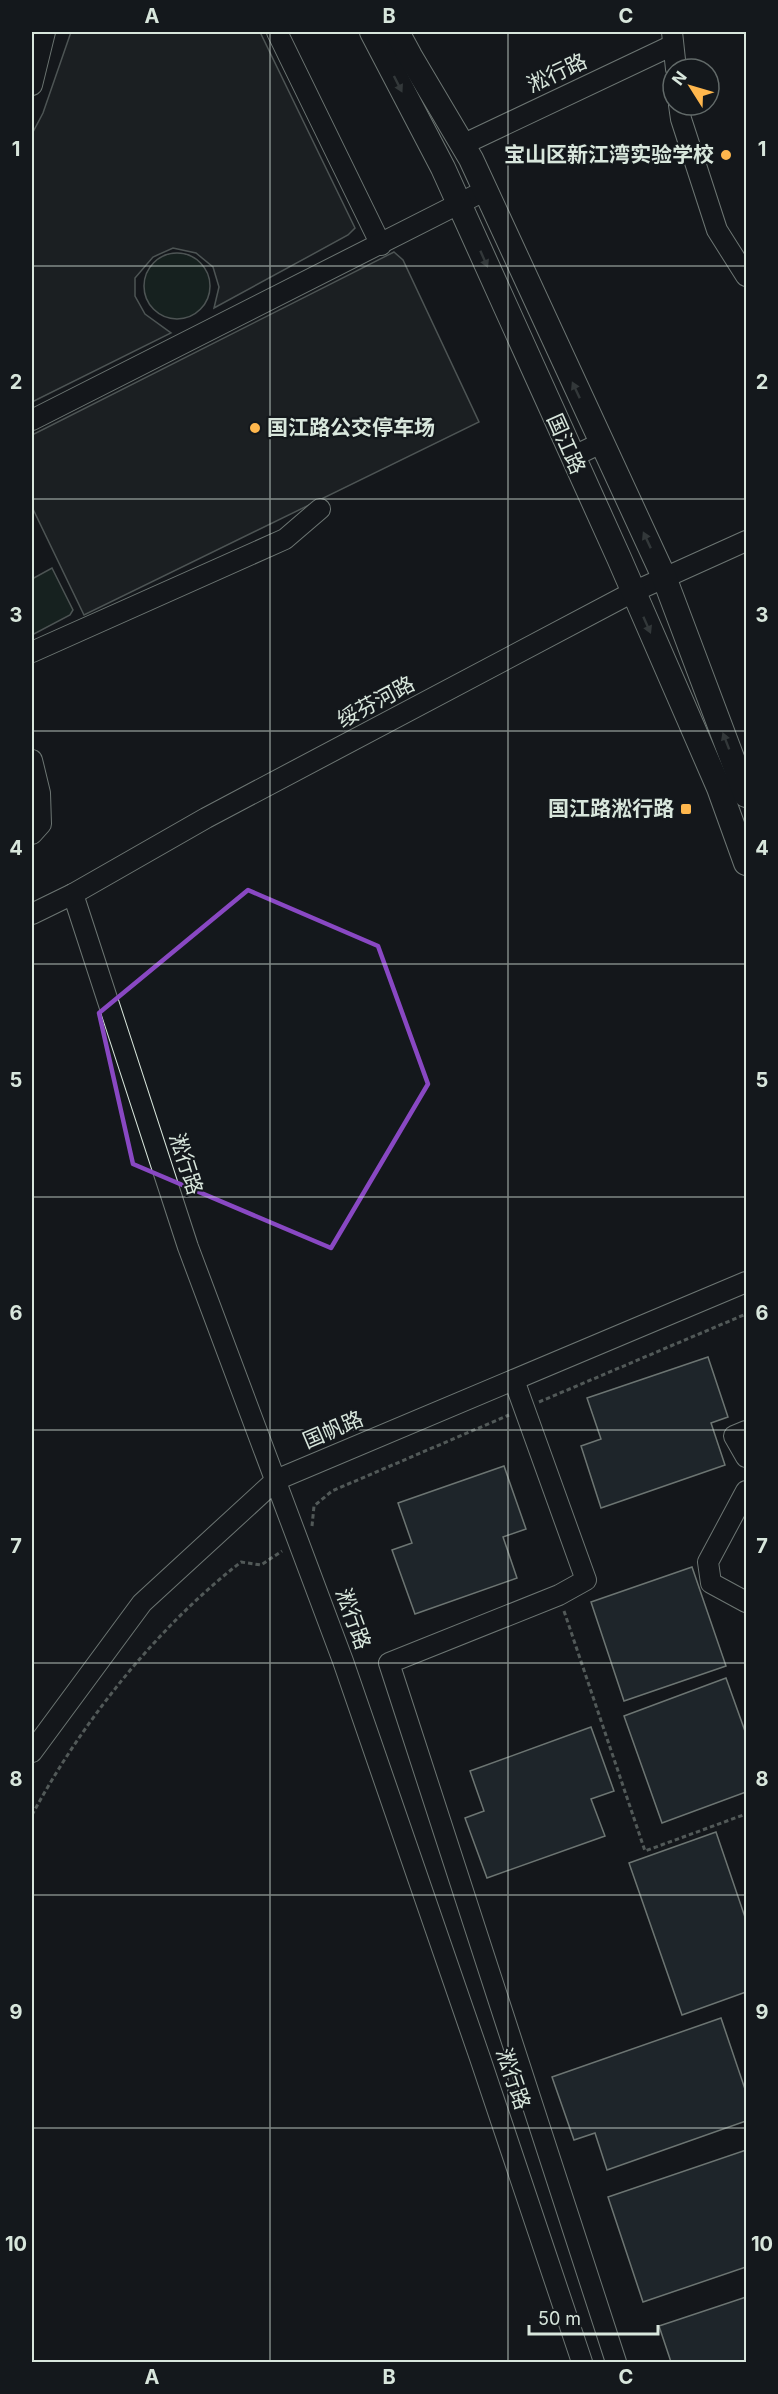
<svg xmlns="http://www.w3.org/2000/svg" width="778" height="2394" font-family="Inter,'Noto Sans SC',sans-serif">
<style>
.green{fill:#1a2d24;stroke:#939e99;stroke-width:1.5}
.parking{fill:#24282b;stroke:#939e99;stroke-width:1.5}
.building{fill:#2c363c;stroke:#d8e6dc;stroke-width:1.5}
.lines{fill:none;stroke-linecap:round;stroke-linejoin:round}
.minor-casing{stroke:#d8e6dc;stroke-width:22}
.major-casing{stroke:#d8e6dc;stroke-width:26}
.path{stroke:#9da8a2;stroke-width:3;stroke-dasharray:4.5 3;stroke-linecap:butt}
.minor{stroke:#14181c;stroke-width:20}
.major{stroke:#14181c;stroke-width:24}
.oneway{fill:#59605f}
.marked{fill:none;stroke:#8948c3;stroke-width:4.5;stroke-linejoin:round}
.grid{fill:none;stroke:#d8e6dc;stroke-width:1.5;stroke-opacity:0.55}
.poi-dot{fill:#ffb74d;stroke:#14181c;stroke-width:2}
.labels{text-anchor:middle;stroke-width:4.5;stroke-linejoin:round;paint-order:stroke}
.street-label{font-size:21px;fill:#d8e6dc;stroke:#14181c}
.poi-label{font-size:21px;font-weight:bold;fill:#d8e6dc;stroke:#14181c;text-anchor:end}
.neatline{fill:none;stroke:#d8e6dc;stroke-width:2}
.grid-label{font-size:20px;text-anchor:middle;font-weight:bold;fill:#d8e6dc}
</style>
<rect width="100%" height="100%" fill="#14181c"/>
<g class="green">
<circle cx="177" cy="286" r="33"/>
<polygon points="52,568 73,610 70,615 32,635 32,579"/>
</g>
<g class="parking">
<polygon points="71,32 260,32 355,228 348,235 214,308 219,287 213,267 196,253 173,248 153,257 135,278 135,296 145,314 171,333 32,402 32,134 43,113"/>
<polygon points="394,252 403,260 479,422 84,615 32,507 32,435"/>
</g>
<g class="building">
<polygon points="708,1357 728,1417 711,1423 725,1465 601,1508 581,1446 601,1439 587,1398"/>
<polygon points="504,1466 526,1529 503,1537 517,1578 415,1614 392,1550 412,1543 398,1503"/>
<polygon points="692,1567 726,1666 624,1701 591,1602"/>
<polygon points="726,1678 746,1734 746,1792 662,1823 624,1716"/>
<polygon points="591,1727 614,1791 591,1799 605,1836 487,1878 465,1818 484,1811 470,1771"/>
<polygon points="716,1832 746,1920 746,1992 682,2015 629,1863"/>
<polygon points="721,2018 746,2092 746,2121 607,2170 595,2133 574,2140 552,2077"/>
<polygon points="746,2150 746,2267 643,2302 608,2197"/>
<polygon points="746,2297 746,2362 671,2362 659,2326"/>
</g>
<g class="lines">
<g class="minor-casing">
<g id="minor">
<polyline points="277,32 381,245"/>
<polyline points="672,32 676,69"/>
<polyline points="32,85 45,32"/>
<polyline points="679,105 681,119 717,230 746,276"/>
<polyline points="462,145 673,45"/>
<polyline points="32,420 484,191"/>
<polyline points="572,457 601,443"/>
<polyline points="32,652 285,539 320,509"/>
<polyline points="32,760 40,793 41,824 32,834"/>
<polyline points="73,894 188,1247 343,1661 480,2058 582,2362"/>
<polyline points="32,914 73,894 206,818 633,592 746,541"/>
<polyline points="514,1380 586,1580 559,1595 389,1663 616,2362"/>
<polyline points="746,1431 734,1436 746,1457"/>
<polyline points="746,1491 708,1562 711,1583 746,1602"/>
<polyline points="32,1752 142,1603 276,1480 746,1282"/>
</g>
</g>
<g class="major-casing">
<g id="major">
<polyline points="372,32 443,168 619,558 719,788 746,863"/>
<polyline points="397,32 410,56 471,159 664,577 746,795"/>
</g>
</g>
<g class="path">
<polyline points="539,1402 746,1314"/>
<polyline points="312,1526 314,1506 332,1491 509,1415"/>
<polyline points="564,1611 645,1851 746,1814"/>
<path d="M32,1815c50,-93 125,-188 209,-253l20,3 21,-14"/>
</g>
<use href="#minor" class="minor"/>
<use href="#major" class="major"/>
</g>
<defs><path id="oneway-solid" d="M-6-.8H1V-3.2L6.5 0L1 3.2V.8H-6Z" transform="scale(1.5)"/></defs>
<g class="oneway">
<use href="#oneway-solid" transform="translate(398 84) rotate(63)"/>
<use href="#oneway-solid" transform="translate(484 259) rotate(66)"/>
<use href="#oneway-solid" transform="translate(576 390) rotate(-115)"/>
<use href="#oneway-solid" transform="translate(647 540) rotate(-115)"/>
<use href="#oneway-solid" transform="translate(647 625) rotate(66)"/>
<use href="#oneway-solid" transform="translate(726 741) rotate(-111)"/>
</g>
<path d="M0 0H778V2394H0ZM248,890l130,56 50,138 -97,164 -198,-84 -34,-151z" fill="#14181c" fill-opacity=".55" fill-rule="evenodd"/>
<path class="marked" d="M248,890l130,56 50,138 -97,164 -198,-84 -34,-151z"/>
<path class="grid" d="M270,32v2330M508,32v2330M32,266h714M32,499h714M32,731h714M32,964h714M32,1197h714M32,1430h714M32,1663h714M32,1895h714M32,2128h714"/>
<g class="poi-dot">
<circle cx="726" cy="155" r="6"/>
<circle cx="255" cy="428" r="6"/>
<rect x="680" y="803" width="12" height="12" rx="3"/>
</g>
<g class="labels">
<g class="street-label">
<text transform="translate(557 73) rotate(-25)" y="7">淞行路</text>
<text transform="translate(566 444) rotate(66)" y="7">国江路</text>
<text transform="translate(376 702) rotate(-28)" y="7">绥芬河路</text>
<text transform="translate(186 1164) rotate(72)" y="7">淞行路</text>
<text transform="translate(333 1430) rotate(-23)" y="7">国帆路</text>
<text transform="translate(353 1619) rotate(70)" y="7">淞行路</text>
<text transform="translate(513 2079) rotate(71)" y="7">淞行路</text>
</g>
<g class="poi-label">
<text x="714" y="162">宝山区新江湾实验学校</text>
<text x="267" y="435" text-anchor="start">国江路公交停车场</text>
<text x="674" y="816">国江路淞行路</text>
</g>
</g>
<rect width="778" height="2394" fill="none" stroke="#14181c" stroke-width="66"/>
<g transform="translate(691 87) rotate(307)"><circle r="28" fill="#14181c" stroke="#626a69" stroke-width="1.5"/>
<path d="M0-4.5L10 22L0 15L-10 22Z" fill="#ffb74d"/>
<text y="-9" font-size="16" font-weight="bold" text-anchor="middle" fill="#d8e6dc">N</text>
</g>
<path d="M529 2325v9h129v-9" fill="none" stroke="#d8e6dc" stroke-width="3"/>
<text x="538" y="2325" font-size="18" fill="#d8e6dc" stroke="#14181c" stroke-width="4.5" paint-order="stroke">50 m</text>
<rect x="33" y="33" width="712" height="2328" class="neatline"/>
<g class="grid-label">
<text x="152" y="23">A</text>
<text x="389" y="23">B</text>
<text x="626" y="23">C</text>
<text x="16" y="156">1</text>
<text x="762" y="156">1</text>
<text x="16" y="389">2</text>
<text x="762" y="389">2</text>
<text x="16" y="622">3</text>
<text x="762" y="622">3</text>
<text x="16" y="855">4</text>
<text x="762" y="855">4</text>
<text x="16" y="1087">5</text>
<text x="762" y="1087">5</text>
<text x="16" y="1320">6</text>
<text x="762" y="1320">6</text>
<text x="16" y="1553">7</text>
<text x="762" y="1553">7</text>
<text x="16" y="1786">8</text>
<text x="762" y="1786">8</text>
<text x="16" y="2019">9</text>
<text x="762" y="2019">9</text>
<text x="16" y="2251">10</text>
<text x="762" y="2251">10</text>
<text x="152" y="2384">A</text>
<text x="389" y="2384">B</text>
<text x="626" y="2384">C</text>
</g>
</svg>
